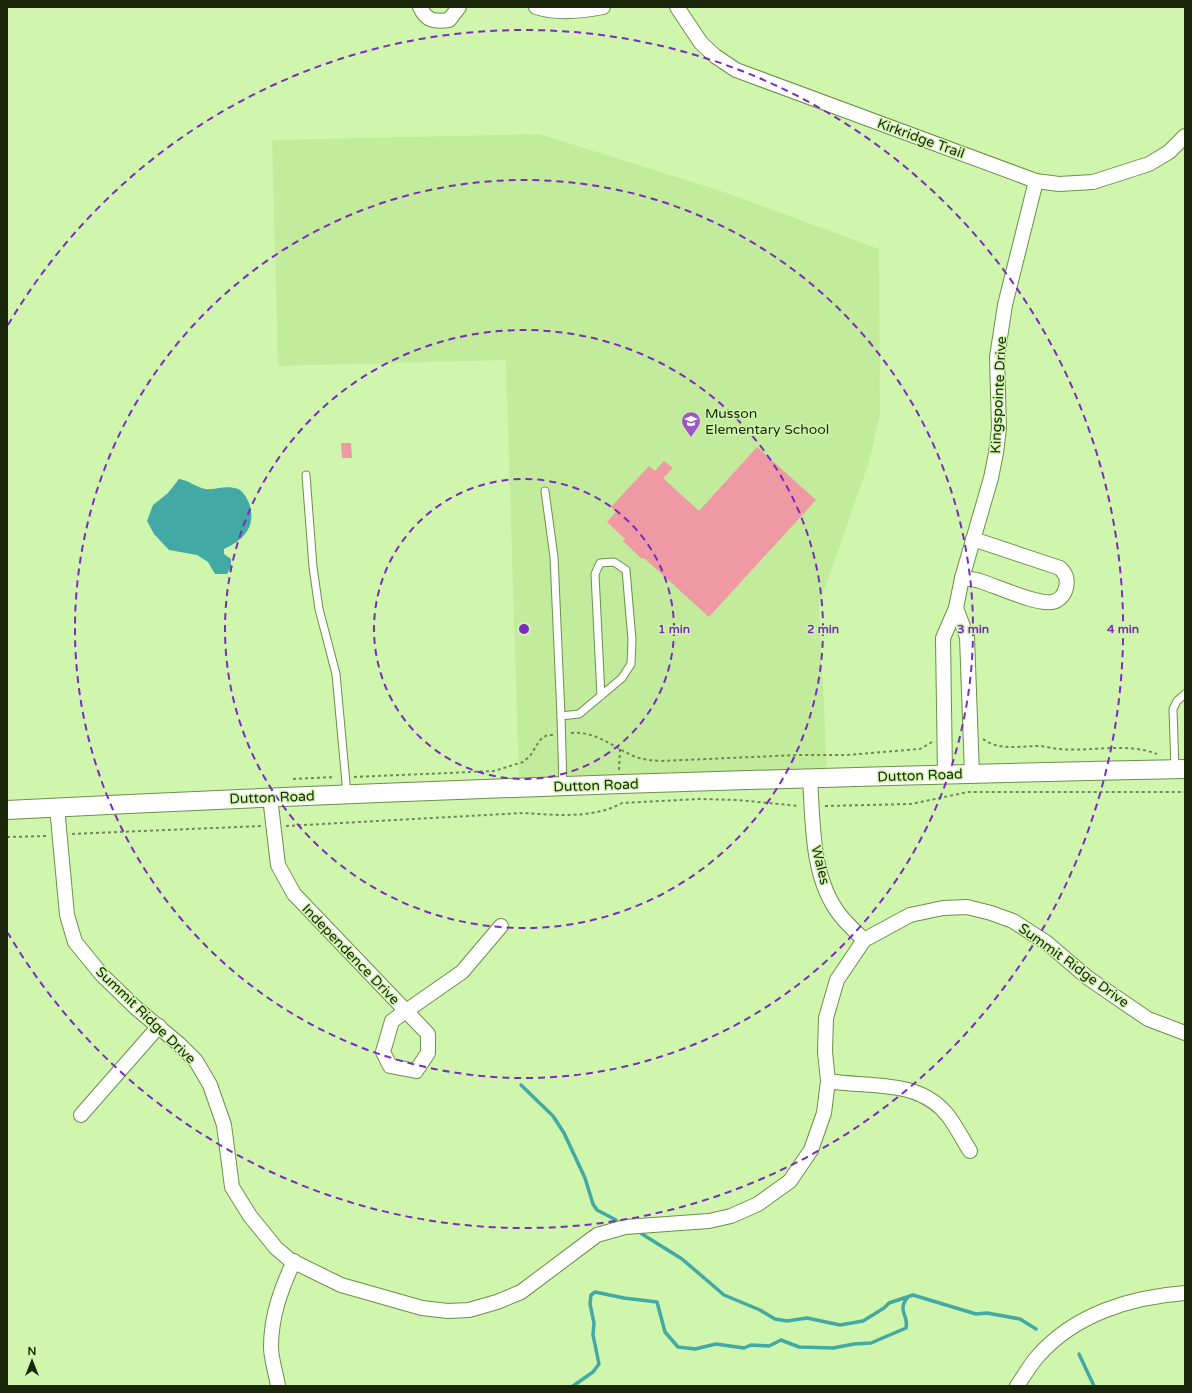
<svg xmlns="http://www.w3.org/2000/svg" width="1192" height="1393" font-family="'Varela Round',sans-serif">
	<rect width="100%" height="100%" fill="#d0f6ad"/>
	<path fill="#c2eb9c" d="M539 134 721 191 879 249 880 414 869 462 819 605 827 769 519 779 506 360 278 366 272 140Z"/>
	<path fill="#42a9a4" d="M179 479C188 480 196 487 205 489 214 491 225 484 238 489 243 491 247 498 249 503 257 526 244 540 224 549V554L231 559V567L227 574H215L208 562 197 555 169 550 154 534 147 521 153 505 168 493Z"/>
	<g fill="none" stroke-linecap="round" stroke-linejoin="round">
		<g stroke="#42a9a4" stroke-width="3.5">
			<path d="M521 1085 553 1116 564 1133 585 1178 593 1204 597 1210 616 1220"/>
			<path d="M642 1234 682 1259 724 1295 760 1310 775 1319 787 1321 807 1318 840 1325 863 1321 884 1308 889 1303 913 1295 976 1314 987 1313 1020 1319 1036 1329"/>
			<path d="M1079 1354 1094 1386"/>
			<path d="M573 1386 593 1372 599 1364 593 1335 594 1323 590 1304 591 1295 595 1292 624 1298 657 1302 665 1332 678 1347 695 1349 716 1344 744 1348 751 1345 769 1346 781 1340 799 1347 833 1348 854 1344 871 1343 906 1328C909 1315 897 1312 907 1298"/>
		</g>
	</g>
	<g fill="#ef99a5">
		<path d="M341 443H351L352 458H342Z"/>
		<path d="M757 447 816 500 709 617 644 558 642 559 623 541 625 539 607 522 616 512 611 507 649 466 655 471 664 461 673 468 663 478 699 511Z"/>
	</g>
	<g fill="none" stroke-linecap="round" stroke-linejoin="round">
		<g stroke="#6d8f4a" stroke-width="9">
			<g id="service">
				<path d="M306 475 313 567 319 609 336 674 347 794"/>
				<path d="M545 491 554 557 561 716"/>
				<path d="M1175 769 1173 709 1177 701 1185 694"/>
				<path d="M563 786 561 716 579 714 622 678 631 664 632 640 626 570 614 562 600 563 595 574 601 696"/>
			</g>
		</g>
		<g stroke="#6d8f4a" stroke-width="16">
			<g id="minor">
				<path d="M420 7C426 21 435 22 449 20L459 7"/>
				<path d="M536 7C558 14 581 11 603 7"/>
				<path d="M677 7 701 43 715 56 736 70 1036 181 1059 184 1093 182 1149 164 1169 152 1185 136"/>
				<path d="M962 578C968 579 974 579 980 581 996 586 1037 605 1052 602 1059 601 1064 595 1066 588 1068 579 1066 574 1060 568L973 539"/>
				<path d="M956 608 967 637 972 774"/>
				<path d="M945 774 943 638 956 608 962 578 991 478 996 453 999 428 997 357 1005 305 1036 181"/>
				<path d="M810 778C813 823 811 878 840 915 847 924 856 932 864 940"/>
				<path d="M270 797 278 865 294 894 406 1011 462 972 501 926"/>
				<path d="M57 807 67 915 75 942 102 975 136 1008 179 1044 196 1061 210 1085 224 1125 232 1187 250 1216 276 1248 290 1260 341 1285 422 1308 448 1311 469 1310 497 1302 521 1292 597 1235 625 1227 709 1221 731 1216 758 1204 790 1181 811 1150 824 1113 828 1081 825 1052 826 1018 837 980 864 940 910 915 943 908 967 907 991 913 1013 921 1047 943 1088 978 1148 1019 1185 1033"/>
				<path d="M406 1011 428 1034V1053L416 1071 390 1066 383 1052 392 1021Z"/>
				<path d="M828 1081C870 1088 920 1078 949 1117 957 1128 963 1140 970 1151"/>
				<path d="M81 1115 159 1026"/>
				<path d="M278 1386C276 1373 271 1359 271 1347 271 1316 281 1289 294 1261"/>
				<path d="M1017 1386C1024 1376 1030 1365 1038 1356 1075 1314 1131 1297 1185 1293"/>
			</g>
		</g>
		<g stroke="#6d8f4a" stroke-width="20">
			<path id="tertiary" d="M7 810C399 790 792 777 1185 769"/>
		</g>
		<g stroke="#6f8756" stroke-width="2" stroke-dasharray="3 3" stroke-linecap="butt">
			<path d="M571 733C598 731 613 748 636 757 644 760 652 760 661 761L798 755H846L920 749 932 742"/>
			<path d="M983 739C1000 751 1019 746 1039 746 1046 746 1053 749 1060 749 1091 752 1127 742 1157 754"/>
			<path d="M619 770 620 749"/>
			<path d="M354 777 494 771 523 762 530 756 540 740 547 735H553"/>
			<path d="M293 779 335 777"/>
			<path d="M825 806 911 804 968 792H1185"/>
			<path d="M286 826 523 813C555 815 594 819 622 803L699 799 738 800 799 806"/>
			<path d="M72 834 262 826"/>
			<path d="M7 837 48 836"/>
		</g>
		<use href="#service" stroke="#fff" stroke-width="7"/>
		<use href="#minor" stroke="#fff" stroke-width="14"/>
		<use href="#tertiary" stroke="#fff" stroke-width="18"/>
	</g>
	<g fill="none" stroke="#7b2cbf" stroke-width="2" stroke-dasharray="7 5">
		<circle cx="524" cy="629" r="150"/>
		<circle cx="524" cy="629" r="299"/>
		<circle cx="524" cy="629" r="449"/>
		<path d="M8 325A599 599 0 1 1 8 933"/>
	</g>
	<defs>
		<g id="school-pin" transform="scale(1)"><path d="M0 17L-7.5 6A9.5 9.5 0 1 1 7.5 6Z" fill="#9d55c9" stroke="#d0f6ad"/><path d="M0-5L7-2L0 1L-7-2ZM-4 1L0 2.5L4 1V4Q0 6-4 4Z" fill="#fff"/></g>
	</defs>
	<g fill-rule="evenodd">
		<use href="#school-pin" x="691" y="421"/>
	</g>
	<g text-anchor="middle" stroke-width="3" stroke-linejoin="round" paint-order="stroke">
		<g font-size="14" fill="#19260a" stroke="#d0f6ad">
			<text transform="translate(921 138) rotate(20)" y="5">Kirkridge Trail</text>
			<text transform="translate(998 395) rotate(-87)" y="5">Kingspointe Drive</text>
			<text transform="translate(920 775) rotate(-2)" y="5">Dutton Road</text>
			<text transform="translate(596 785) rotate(-2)" y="5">Dutton Road</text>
			<text transform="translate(272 797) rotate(-2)" y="5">Dutton Road</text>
			<text transform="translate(821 865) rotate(76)" y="5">Wales</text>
			<text transform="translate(351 954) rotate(46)" y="5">Independence Drive</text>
			<text transform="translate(1074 965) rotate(36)" y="5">Summit Ridge Drive</text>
			<text transform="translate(146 1015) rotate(44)" y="5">Summit Ridge Drive</text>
		</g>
		<g font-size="14" fill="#19260a" stroke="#d0f6ad" text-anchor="start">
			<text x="705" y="418">Musson<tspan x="705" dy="16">Elementary School</tspan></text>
		</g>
	</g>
	<circle cx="524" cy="629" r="6" fill="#7b2cbf" stroke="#d0f6ad" stroke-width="2"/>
	<g font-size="12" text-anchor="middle" font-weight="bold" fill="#7b2cbf" stroke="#d0f6ad" stroke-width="3" stroke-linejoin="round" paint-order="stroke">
		<text x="674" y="633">1 min</text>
		<text x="823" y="633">2 min</text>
		<text x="973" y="633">3 min</text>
		<text x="1123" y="633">4 min</text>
	</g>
	<rect width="1192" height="1393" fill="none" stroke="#19260a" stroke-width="16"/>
	<g transform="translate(32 1361)" stroke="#d0f6ad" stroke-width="3" paint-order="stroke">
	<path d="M0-3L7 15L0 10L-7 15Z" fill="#19260a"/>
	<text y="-6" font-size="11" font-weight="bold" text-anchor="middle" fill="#19260a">N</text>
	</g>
</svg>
